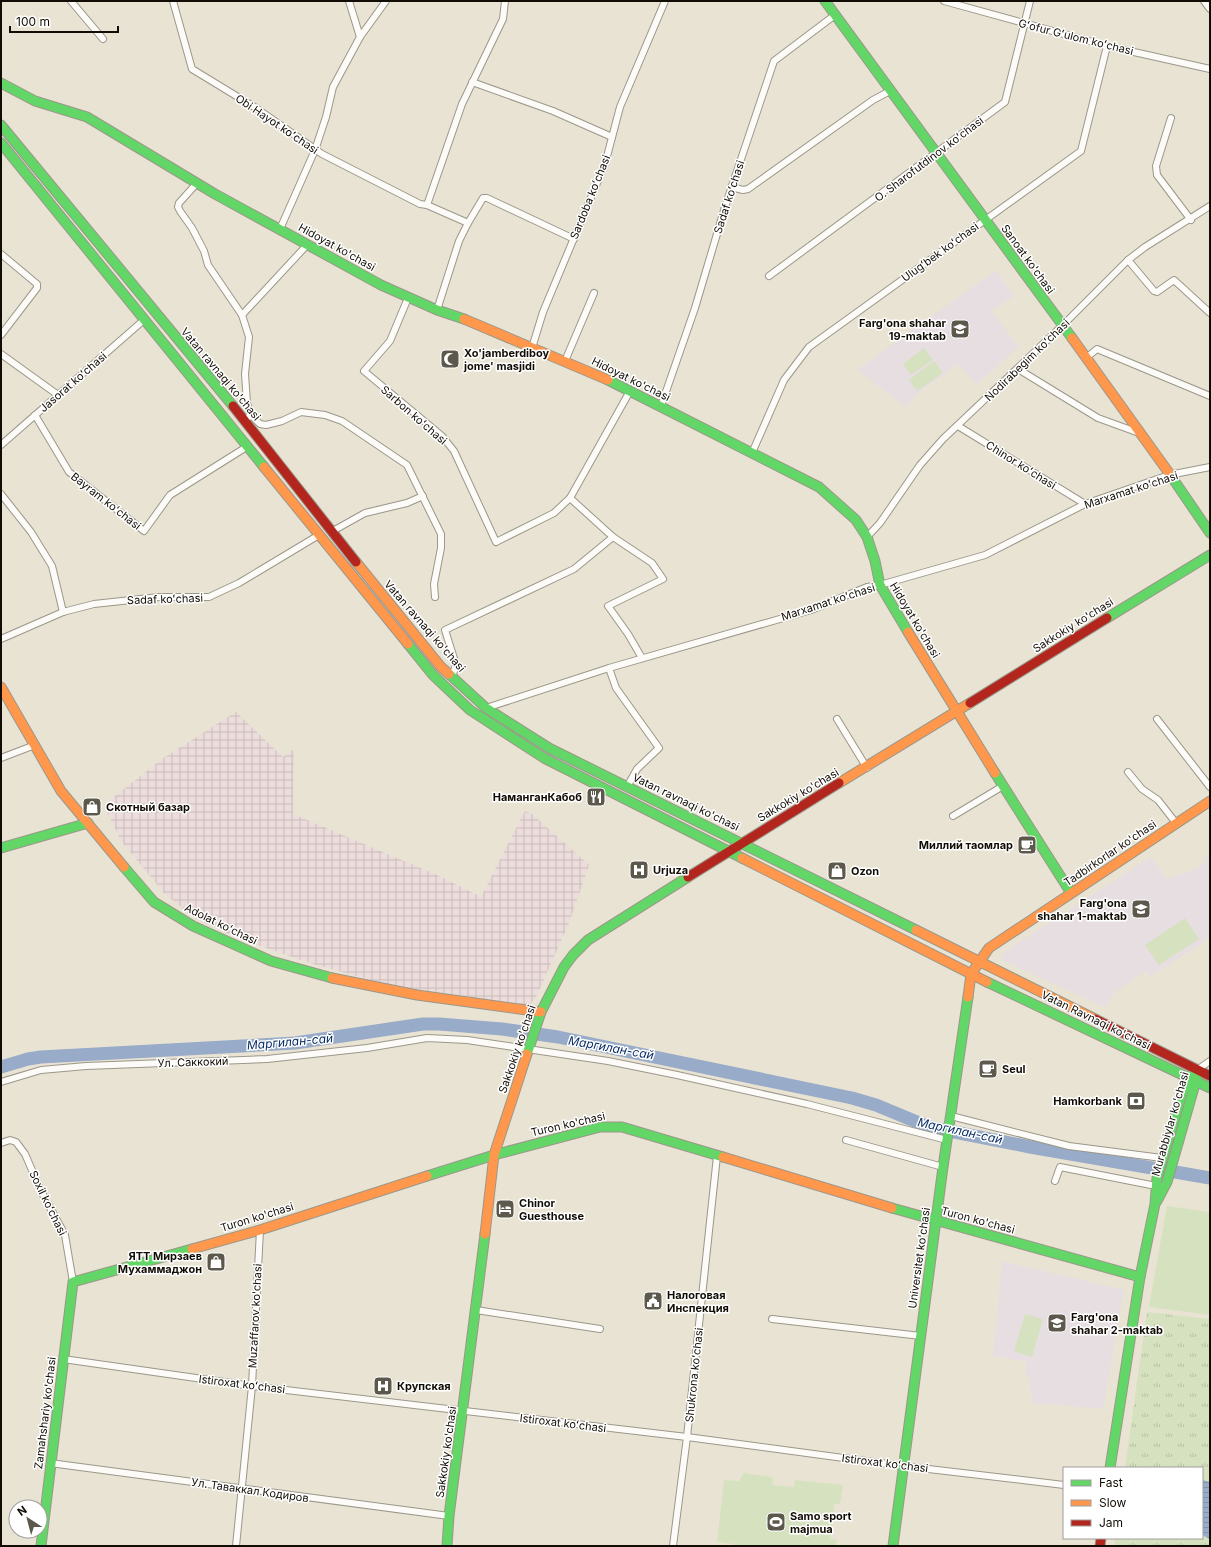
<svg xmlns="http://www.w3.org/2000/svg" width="1211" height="1547" font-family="Inter,sans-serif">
	<defs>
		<pattern id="industrial-grid" width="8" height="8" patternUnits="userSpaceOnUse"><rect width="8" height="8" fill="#ecdcdb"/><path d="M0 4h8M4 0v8" fill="none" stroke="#c9bcba"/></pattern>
		<pattern id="park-tufts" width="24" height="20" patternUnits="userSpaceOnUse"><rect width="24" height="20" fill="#d6e2bf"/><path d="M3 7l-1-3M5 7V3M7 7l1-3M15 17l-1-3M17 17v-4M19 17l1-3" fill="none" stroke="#b7c1a2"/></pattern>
		<pattern id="water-rules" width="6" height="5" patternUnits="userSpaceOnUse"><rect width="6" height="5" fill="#98abc8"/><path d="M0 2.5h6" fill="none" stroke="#8292aa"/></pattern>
	</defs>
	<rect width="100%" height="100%" fill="#e9e3d3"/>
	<path fill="url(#industrial-grid)" d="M236 712 283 757 294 749 293 814 437 875 481 897 525 811 532 814 589 865 569 923 537 995 530 1005 388 985 310 963 240 939 196 919 165 894 121 841 104 805 162 759Z"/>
	<g fill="#e7dee1">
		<path d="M996 270 1014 296 992 311 1019 347 977 384 958 364 922 390 906 407 857 370Z"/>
		<path d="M1210 853V938L1150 977 1146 971 1114 993 1106 1008 1000 959 1004 952 1151 857 1167 879 1195 869 1206 862 1203 858Z"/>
		<path d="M1002 1261 1124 1290 1103 1409 1032 1403 1029 1378 1025 1376 1027 1362 993 1356Z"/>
	</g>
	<g fill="#d6e2bf">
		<path d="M924 348 933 360 911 375 903 364Z"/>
		<path d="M934 361 943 373 917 391 909 380Z"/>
		<path d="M1185 918 1199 939 1159 965 1145 945Z"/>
		<path d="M1167 1206 1210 1212V1315L1149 1307Z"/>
		<path d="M1025 1314 1043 1319 1032 1357 1014 1351Z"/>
		<path d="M743 1473 772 1477 773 1485 794 1487 795 1480 843 1485 840 1504H834L830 1539 837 1540 836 1546H734V1544L717 1542 724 1480 740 1481Z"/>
	</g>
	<path fill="url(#park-tufts)" d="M1147 1312 1210 1319V1546H1114L1115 1538H1202V1468H1125Z"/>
	<path fill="url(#water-rules)" d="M1202 1480 1210 1482V1539L1202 1535Z"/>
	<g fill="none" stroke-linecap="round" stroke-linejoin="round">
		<path stroke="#98abc8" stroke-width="13" d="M1 1067 28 1059 41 1057 295 1043 423 1024H439L502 1029 558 1037 852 1098 876 1105 929 1127 1030 1147 1210 1178"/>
		<g stroke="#9b978a" stroke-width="8">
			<g id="street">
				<path d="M71 1 103 39"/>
				<path d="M173 1 192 69 256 108 322 154 420 204 427 205"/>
				<path d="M944 1 1107 46 1210 69"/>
				<path d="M1204 1 1210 9"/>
				<path d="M360 37 386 1"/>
				<path d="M472 82 553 111 612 137"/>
				<path d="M1171 118 1156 166 1157 175 1191 220"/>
				<path d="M197 183 179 203 178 207 180 211 192 228 204 251 208 265 242 315 249 337 245 374 247 403 250 414 249 417"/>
				<path d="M731 187 743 190 748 189 873 100 890 91"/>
				<path d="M468 223 483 198H487L574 239"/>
				<path d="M280 229 315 150 326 117 333 87 360 37 349 1"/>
				<path d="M1 254 37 284V288L1 335"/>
				<path d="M1128 260 1154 291 1157 292 1174 280 1210 313"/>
				<path d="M769 276 1005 102 1030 1"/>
				<path d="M408 298 390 341 364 371 442 436 454 451 496 542 554 513 570 498 630 391"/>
				<path d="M437 310 459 241 468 223 427 205 462 104 503 19 505 1"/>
				<path d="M242 315 307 245"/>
				<path d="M532 348 543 312 605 164 620 107 665 1"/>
				<path d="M1 354 58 395"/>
				<path d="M1086 358 1097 349 1210 396"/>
				<path d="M565 361 594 293"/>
				<path d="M1018 369 1098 418 1142 434"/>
				<path d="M661 406 695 308 725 207 774 61 835 15"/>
				<path d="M250 414 260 424 266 425 282 421 301 412 325 415 342 421 407 465 441 534V548L434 584 435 597"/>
				<path d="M35 415 69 472 144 531 170 495 248 446"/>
				<path d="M958 426 1085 504"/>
				<path d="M1 445 145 319"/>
				<path d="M752 453 784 380 809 347 1081 151 1107 46"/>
				<path d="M1 494 31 532 52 566 63 612"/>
				<path d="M570 498 613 537 652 563 663 579 608 606 628 634 642 658"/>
				<path d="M331 532 365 513 407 503 423 496"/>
				<path d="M867 537 880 523 920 465 943 439 1062 326 1128 260 1145 247 1210 206"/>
				<path d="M1 639 63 612 94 604 159 597H209L239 583 319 535"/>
				<path d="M609 668 616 688 659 748 637 769 627 787"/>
				<path d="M452 677 456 665 445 630 574 569 613 537"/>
				<path d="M486 708 609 668 811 610 867 587 880 585 985 555 1085 504 1169 475 1210 467"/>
				<path d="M837 719 867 768"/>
				<path d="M1157 719 1210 787"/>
				<path d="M1 758 35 745"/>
				<path d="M1128 772 1142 789 1158 800 1176 823"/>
				<path d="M953 816 1003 786"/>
				<path d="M1197 1070 1210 1061"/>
				<path d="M1 1082 41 1070 86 1066 267 1059 367 1048 427 1038 467 1040 608 1061 677 1075 807 1104 947 1140"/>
				<path d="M951 1116 1069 1146 1162 1158"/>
				<path d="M846 1140 943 1167"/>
				<path d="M1 1143 10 1140 16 1142 25 1154 41 1191 65 1235 73 1282"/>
				<path d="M1055 1181 1060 1167 1156 1186"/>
				<path d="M476 1310 600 1329"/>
				<path d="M772 1319 921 1336"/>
				<path d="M63 1359 252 1386 687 1437 903 1466 1064 1485"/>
				<path d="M50 1463 449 1516"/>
				<path d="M236 1546 252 1386 260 1230"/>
				<path d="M673 1546 687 1437 717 1156"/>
			</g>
		</g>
		<g stroke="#9b978a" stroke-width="11">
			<g id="fast">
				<path d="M825 1 1072 338"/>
				<path d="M1 83 35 101 87 117 215 194 381 285 437 310 464 319"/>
				<path d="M1 125 233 406"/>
				<path d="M1 143 264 467"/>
				<path d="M608 380 819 487 856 520 867 537 875 561 880 585 908 632"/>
				<path d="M1169 473 1210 533"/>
				<path d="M1107 618 1210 555"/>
				<path d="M408 644 433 675 470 710 544 758 742 858"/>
				<path d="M449 674 486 708 549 748 916 930"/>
				<path d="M995 773 1071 893"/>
				<path d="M1 848 88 823"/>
				<path d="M124 867 154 902 193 926 271 961 332 978"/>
				<path d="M987 982 1210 1088"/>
				<path d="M527 1054 541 1012 564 967 573 955 588 940 688 877"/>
				<path d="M427 1176 494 1155 600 1127H622L723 1157"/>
				<path d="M1157 1201 1167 1182 1197 1077"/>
				<path d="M892 1208 1140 1277"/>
				<path d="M1110 1468 1140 1277 1155 1204 1157 1178 1182 1093 1193 1074"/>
				<path d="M41 1546 73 1282 192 1249"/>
				<path d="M447 1546 449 1516 485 1234"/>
				<path d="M893 1546 943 1167 968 997"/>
			</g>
		</g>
		<g stroke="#9b978a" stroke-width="11">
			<g id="slow">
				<path d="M464 319 608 380"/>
				<path d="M1072 338 1169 473"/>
				<path d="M264 467 408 644"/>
				<path d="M356 562 441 667 449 674"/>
				<path d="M908 632 995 773"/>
				<path d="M1 687 61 791 124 867"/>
				<path d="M839 783 970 703"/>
				<path d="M742 858 987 982"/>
				<path d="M916 930 1095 1019"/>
				<path d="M332 978 417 995 541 1012"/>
				<path d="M968 997 971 974 989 948 1210 801"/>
				<path d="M723 1157 892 1208"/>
				<path d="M485 1234 494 1155 527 1054"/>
				<path d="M192 1249 260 1230 427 1176"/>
			</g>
		</g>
		<g stroke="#9b978a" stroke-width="11">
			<g id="jam">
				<path d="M233 406 356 562"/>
				<path d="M970 703 1107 618"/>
				<path d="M688 877 839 783"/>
				<path d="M1095 1019 1210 1076"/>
				<path d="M1100 1546 1101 1538"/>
			</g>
		</g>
		<use href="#street" stroke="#fcfbf8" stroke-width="6"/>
		<use href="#fast" stroke="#63d668" stroke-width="9"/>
		<use href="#slow" stroke="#ff974d" stroke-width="9"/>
		<use href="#jam" stroke="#b3261e" stroke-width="9"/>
	</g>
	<defs>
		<g id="school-square" transform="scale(1)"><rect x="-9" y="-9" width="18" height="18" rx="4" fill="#5d584c" stroke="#fff"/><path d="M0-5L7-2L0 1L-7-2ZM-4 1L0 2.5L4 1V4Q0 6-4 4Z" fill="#fff"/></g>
		<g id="mosque-square" transform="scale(1)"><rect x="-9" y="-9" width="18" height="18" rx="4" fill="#5d584c" stroke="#fff"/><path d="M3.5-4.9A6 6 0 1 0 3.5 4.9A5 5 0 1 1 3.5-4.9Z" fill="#fff"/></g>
		<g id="restaurant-square" transform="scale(1)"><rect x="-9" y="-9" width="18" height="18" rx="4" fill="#5d584c" stroke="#fff"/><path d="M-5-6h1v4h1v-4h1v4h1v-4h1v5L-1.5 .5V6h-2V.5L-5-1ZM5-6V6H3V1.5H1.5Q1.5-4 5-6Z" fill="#fff"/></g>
		<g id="shop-square" transform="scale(1)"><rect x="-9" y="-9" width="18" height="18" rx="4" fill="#5d584c" stroke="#fff"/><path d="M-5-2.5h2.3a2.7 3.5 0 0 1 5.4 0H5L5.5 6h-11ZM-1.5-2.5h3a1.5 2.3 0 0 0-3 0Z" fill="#fff"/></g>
		<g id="cafe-square" transform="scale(1)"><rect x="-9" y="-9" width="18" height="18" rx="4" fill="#5d584c" stroke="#fff"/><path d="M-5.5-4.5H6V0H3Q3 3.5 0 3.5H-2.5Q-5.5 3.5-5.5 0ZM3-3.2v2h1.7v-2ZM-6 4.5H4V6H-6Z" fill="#fff"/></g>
		<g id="hospital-square" transform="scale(1)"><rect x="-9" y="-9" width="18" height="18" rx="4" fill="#5d584c" stroke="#fff"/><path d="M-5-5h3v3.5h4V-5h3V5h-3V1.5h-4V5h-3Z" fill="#fff"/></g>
		<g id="bank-square" transform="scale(1)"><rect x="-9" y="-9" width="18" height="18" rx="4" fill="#5d584c" stroke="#fff"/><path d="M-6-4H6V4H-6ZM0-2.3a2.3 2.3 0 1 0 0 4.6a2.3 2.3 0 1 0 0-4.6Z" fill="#fff"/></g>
		<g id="hotel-square" transform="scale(1)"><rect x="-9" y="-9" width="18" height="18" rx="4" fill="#5d584c" stroke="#fff"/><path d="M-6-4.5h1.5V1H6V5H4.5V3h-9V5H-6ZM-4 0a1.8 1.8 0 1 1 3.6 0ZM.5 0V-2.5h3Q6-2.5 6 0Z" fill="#fff"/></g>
		<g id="civic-square" transform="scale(1)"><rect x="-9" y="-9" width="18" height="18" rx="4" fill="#5d584c" stroke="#fff"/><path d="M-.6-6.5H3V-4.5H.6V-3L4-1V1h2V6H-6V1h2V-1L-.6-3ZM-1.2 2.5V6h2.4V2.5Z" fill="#fff"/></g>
		<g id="stadium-square" transform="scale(1)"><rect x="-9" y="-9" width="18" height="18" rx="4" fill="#5d584c" stroke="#fff"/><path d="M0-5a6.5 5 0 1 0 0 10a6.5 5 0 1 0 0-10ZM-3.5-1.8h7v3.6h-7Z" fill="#fff"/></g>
	</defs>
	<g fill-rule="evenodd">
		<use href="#school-square" x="960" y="329"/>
		<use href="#mosque-square" x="450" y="359"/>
		<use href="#restaurant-square" x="596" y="797"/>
		<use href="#shop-square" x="92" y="807"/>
		<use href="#cafe-square" x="1027" y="845"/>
		<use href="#hospital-square" x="639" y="870"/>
		<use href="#shop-square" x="837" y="871"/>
		<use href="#school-square" x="1141" y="909"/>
		<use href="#cafe-square" x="988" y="1069"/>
		<use href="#bank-square" x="1136" y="1101"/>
		<use href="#hotel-square" x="505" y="1209"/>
		<use href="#shop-square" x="216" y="1262"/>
		<use href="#civic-square" x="653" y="1301"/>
		<use href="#school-square" x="1057" y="1323"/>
		<use href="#hospital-square" x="383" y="1386"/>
		<use href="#stadium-square" x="776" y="1522"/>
	</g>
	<g text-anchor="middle" stroke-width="3" stroke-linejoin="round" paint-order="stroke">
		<g font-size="11" fill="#120d04" stroke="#fff">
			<text transform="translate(1076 37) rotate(14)" y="4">Gʻofur Gʻulom koʻchasi</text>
			<text transform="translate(277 124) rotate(34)" y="4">Obi Hayot koʻchasi</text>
			<text transform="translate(929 159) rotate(-37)" y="4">O. Sharofutdinov koʻchasi</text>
			<text transform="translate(590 197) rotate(-68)" y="4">Sardoba koʻchasi</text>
			<text transform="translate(729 197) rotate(-72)" y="4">Sadaf koʻchasi</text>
			<text transform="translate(337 247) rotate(29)" y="4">Hidoyat ko'chasi</text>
			<text transform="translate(940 252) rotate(-36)" y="4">Ulugʻbek koʻchasi</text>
			<text transform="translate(1028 259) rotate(54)" y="4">Sanoat ko'chasi</text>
			<text transform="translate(1027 360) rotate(-44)" y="4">Nodirabegim koʻchasi</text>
			<text transform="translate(221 374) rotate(50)" y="4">Vatan ravnaqi ko'chasi</text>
			<text transform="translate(631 379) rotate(26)" y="4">Hidoyat ko'chasi</text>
			<text transform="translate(73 382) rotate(-41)" y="4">Jasorat koʻchasi</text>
			<text transform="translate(414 415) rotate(41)" y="4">Sarbon koʻchasi</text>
			<text transform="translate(1021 465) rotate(32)" y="4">Chinor koʻchasi</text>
			<text transform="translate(1131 490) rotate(-18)" y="4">Marxamat koʻchasi</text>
			<text transform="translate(106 501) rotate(38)" y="4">Bayram koʻchasi</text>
			<text transform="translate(165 599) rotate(-2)" y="4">Sadaf koʻchasi</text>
			<text transform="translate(828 602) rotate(-18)" y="4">Marxamat koʻchasi</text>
			<text transform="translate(915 620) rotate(59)" y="4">Hidoyat ko'chasi</text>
			<text transform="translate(1073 625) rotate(-32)" y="4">Sakkokiy ko'chasi</text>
			<text transform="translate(425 626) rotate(49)" y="4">Vatan ravnaqi ko'chasi</text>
			<text transform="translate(798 795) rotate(-31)" y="4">Sakkokiy ko'chasi</text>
			<text transform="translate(686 802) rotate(26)" y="4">Vatan ravnaqi ko'chasi</text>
			<text transform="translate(1110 853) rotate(-34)" y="4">Tadbirkorlar ko'chasi</text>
			<text transform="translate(221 924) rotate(26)" y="4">Adolat koʻchasi</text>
			<text transform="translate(1096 1020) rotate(26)" y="4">Vatan Ravnaqi ko'chasi</text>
			<text transform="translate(517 1049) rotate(-71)" y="4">Sakkokiy ko'chasi</text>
			<text transform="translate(193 1062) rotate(-2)" y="4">Ул. Саккокий</text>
			<text transform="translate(568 1124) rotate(-13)" y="4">Turon ko'chasi</text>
			<text transform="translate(1170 1124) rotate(-74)" y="4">Murabbiylar ko'chasi</text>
			<text transform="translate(48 1203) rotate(64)" y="4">Soxil koʻchasi</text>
			<text transform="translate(257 1217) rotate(-17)" y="4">Turon ko'chasi</text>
			<text transform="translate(978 1220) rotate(15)" y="4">Turon ko'chasi</text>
			<text transform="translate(919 1258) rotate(-82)" y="4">Universitet ko'chasi</text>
			<text transform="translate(255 1316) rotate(-87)" y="4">Muzaffarov ko'chasi</text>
			<text transform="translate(694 1375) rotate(-84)" y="4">Shukrona koʻchasi</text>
			<text transform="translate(242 1384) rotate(7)" y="4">Istiroxat koʻchasi</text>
			<text transform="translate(45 1413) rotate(-83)" y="4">Zamahshariy ko'chasi</text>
			<text transform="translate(563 1423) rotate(7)" y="4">Istiroxat koʻchasi</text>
			<text transform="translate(446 1452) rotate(-82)" y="4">Sakkokiy ko'chasi</text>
			<text transform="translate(885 1463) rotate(7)" y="4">Istiroxat koʻchasi</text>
			<text transform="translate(250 1490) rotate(8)" y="4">Ул. Таваккал Кодиров</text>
		</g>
		<g font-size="11" font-weight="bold" fill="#120d04" stroke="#fff" text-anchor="start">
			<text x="946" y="327" text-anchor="end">Farg'ona shahar<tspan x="946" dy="13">19-maktab</tspan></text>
			<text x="464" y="357">Xo'jamberdiboy<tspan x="464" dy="13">jome' masjidi</tspan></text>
			<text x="582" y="801" text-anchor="end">НаманганКабоб</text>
			<text x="106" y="811">Скотный базар</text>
			<text x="1013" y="849" text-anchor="end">Миллий таомлар</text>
			<text x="653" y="874">Urjuza</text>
			<text x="851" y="875">Ozon</text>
			<text x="1127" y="907" text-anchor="end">Farg'ona<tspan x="1127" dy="13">shahar 1-maktab</tspan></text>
			<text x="1002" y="1073">Seul</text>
			<text x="1122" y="1105" text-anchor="end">Hamkorbank</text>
			<text x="519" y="1207">Chinor<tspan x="519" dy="13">Guesthouse</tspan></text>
			<text x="202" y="1260" text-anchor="end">ЯТТ Мирзаев<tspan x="202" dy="13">Мухаммаджон</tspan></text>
			<text x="667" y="1299">Налоговая<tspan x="667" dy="13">Инспекция</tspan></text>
			<text x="1071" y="1321">Farg'ona<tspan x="1071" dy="13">shahar 2-maktab</tspan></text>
			<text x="397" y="1390">Крупская</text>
			<text x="790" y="1520">Samo sport<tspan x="790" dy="13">majmua</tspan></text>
		</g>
		<g font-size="12" font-style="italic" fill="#092e67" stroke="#fff">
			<text transform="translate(290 1042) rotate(-5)" y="4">Маргилан-сай</text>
			<text transform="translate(611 1048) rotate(10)" y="4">Маргилан-сай</text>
			<text transform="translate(960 1131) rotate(12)" y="4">Маргилан-сай</text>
		</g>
	</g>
	<rect width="1211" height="1547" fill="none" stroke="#120d04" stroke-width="4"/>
	<rect x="1063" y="1467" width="140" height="72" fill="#ffffff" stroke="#a09e9b"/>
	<rect x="1071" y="1480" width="20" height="6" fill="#63d668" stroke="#a09e9b"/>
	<text x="1099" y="1487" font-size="12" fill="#120d04">Fast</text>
	<rect x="1071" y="1500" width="20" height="6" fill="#ff974d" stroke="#a09e9b"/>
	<text x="1099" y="1507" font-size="12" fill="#120d04">Slow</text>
	<rect x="1071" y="1520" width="20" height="6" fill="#b3261e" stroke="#a09e9b"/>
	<text x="1099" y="1527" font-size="12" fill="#120d04">Jam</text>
	<g transform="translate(28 1519) rotate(324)"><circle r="19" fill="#ffffff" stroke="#a09e9b"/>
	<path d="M0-3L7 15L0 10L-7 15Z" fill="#5d584c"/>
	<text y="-6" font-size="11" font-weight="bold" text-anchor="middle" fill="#120d04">N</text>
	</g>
	<path d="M10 26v6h108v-6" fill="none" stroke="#120d04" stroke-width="2"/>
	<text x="16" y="26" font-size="12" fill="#120d04" stroke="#ffffff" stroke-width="3" paint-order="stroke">100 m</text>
</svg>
